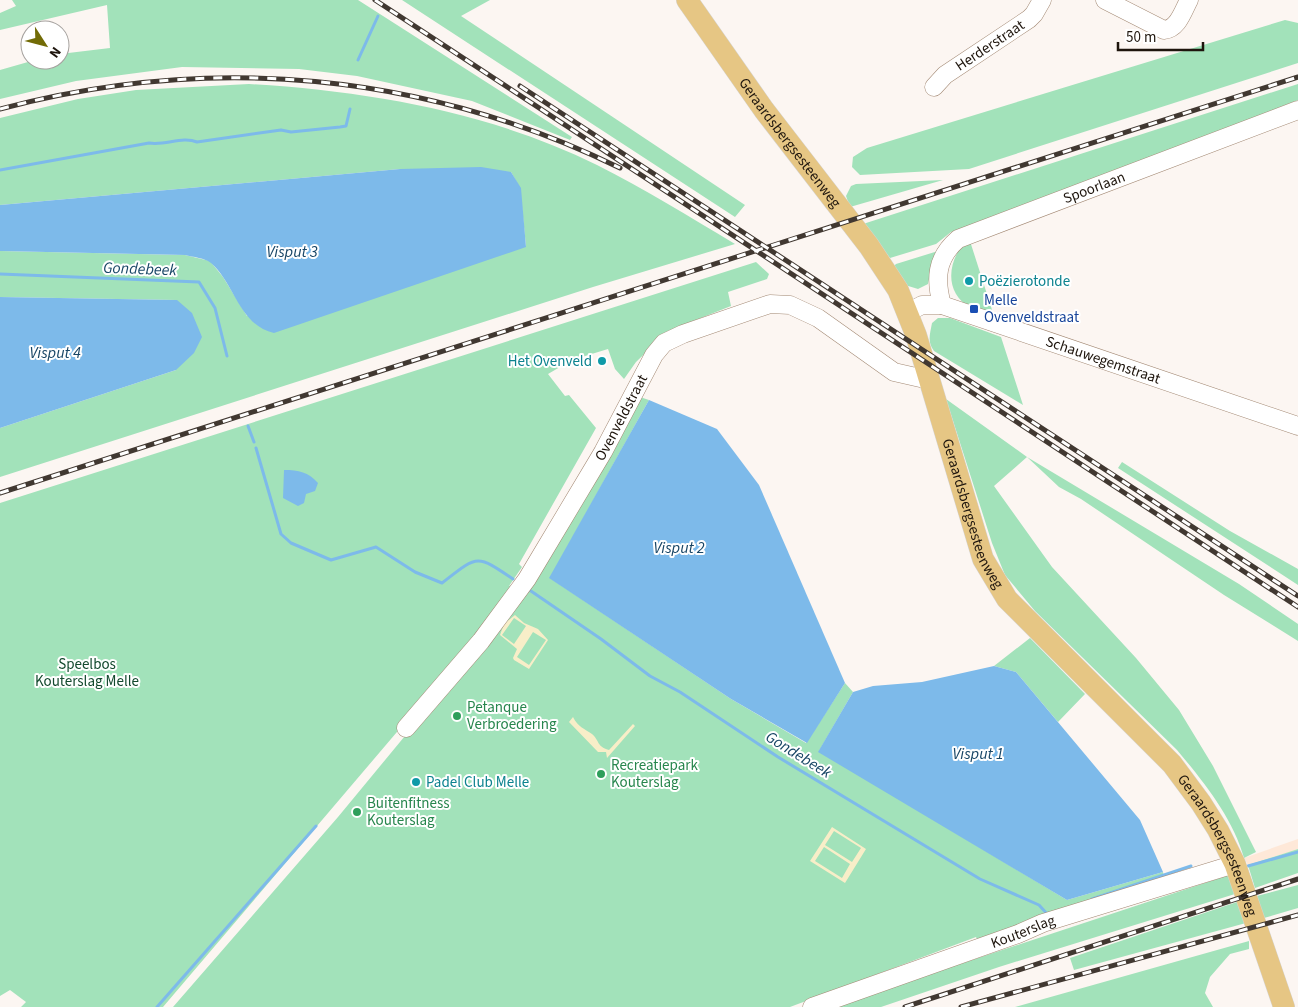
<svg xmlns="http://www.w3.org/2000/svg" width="1298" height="1007" font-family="'Source Sans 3',sans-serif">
	<rect width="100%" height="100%" fill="#fcf6f2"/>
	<path fill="#fee8d8" d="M1298 839V849L1248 865 1244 858Z"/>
	<g fill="#a2e2ba">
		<path d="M12 0H358L572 137 570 140 472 101 357 76 299 69 182 67 76 81 0 99V70L35 60H60V54L110 48 107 5 0 30V13L16 6Z"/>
		<path d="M402 0H490L461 16 745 205 735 217Z"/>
		<path d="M1285 20 1298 23V63L969 169 860 175 852 167 853 157 867 148Z"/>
		<path d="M249 84C368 91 490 112 597 165 645 189 690 217 735 244L593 287 0 477V428L176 370 177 300 0 297V251L185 255 210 261 223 277 247 316 526 246 520 188 511 172 400 169 0 205V118L78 99 136 90Z"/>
		<path d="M1298 84V100L1039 203 951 232 936 244 890 258 863 224Z"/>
		<path d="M943 180 850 207 846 196 851 186 856 184Z"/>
		<path d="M969 238 994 316C987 313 978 311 971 308 942 292 948 257 969 238Z"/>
		<path d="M938 251 933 259 928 284 918 289 905 285 894 266 896 264Z"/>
		<path d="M756 262 769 274 767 279 728 292 731 306 668 331 636 362 624 379 615 369 608 349 572 360 548 374 565 396 569 395 596 428 519 564 522 567 509 586 530 580 637 396 649 400 550 578 731 699 806 743 845 683 853 692 819 751 1067 900 1163 872 1164 877 979 943 976 937 790 1007H173L338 817 414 725 408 719 163 1007H21L26 1002 10 990 0 996V503Z"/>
		<path d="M938 318H950L1001 337 1023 405 934 351C927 342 930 334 932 323Z"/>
		<path d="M946 399 1027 457 1239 584 1298 624V641L1224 595 1081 499 1059 487 1027 457 994 486 1052 567 1136 658 1179 710 1213 766 1256 852 1244 858C1233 818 1203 781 1177 750L1035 611 1005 575 992 543Z"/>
		<path d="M1122 462 1230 531 1298 569V585L1118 468Z"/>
		<path d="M1030 638 1085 694 1058 722 1016 672 994 666Z"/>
		<path d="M1298 849V873L1255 888 1248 865Z"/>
		<path d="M1229 875 1235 894 999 967 881 1007H830Z"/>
		<path d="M1298 885V908L1264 918 1257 896Z"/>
		<path d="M1237 902 1246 923 1074 970 1070 958Z"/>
		<path d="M1249 941V949L1230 954 1210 977 1205 993 1213 1007H1015Z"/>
	</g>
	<g fill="#f8eec8" fill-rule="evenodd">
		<path d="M515 615 524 623 538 629 548 640 529 669 514 660 513 658 517 649 500 635 504 624ZM514 618 526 626 514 644 502 635ZM533 632 546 640 529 665 517 657Z"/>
		<path d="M573 717C578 727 585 729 592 734 600 741 596 746 609 750L633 724 635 726 607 758 606 752H598L569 722Z"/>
		<path d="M832 827 866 849 845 883 810 861ZM834 831 861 848 852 862 825 845ZM824 847 850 864 842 878 815 861Z"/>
	</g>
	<g fill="#7dbaea">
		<path d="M481 167 511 172 521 188 526 247 274 333C239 325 235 284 211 263 205 258 193 257 185 255L0 251V205L400 169Z"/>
		<path d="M0 297 177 300 192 313 202 337 194 353 176 370 0 428Z"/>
		<path d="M649 400 717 429 759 485 845 683 807 743 731 699 549 578Z"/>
		<path d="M284 470C299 470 308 472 318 483L315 491 306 494 304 503 298 506 283 498Z"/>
		<path d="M994 666 1016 672 1140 820 1163 872 1067 900 818 752 853 692 873 686 922 682Z"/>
	</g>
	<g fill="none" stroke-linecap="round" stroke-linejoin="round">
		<g stroke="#7dbaea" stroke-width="3">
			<path d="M358 60 378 16"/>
			<path d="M0 170 149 143C165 146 182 136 197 142L281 130 291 132 340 127 346 126 350 109"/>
			<path d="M0 274 199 282 215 308 227 356"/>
			<path d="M248 426 254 442"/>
			<path d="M256 448 281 534 291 543 331 560 376 547 415 572 442 583C478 555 476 554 513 579"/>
			<path d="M528 589 601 639 650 676 680 692 778 757 980 879 1039 905 1049 916"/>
			<path d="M1248 866 1298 852"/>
			<path d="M1092 899 1191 866"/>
			<path d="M157 1007 316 826"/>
		</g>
		<g stroke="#a38974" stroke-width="19">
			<g id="minor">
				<path d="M1105 0 1164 30C1178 29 1183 11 1189 0"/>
				<path id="s1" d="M934 87 945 75 1029 19 1034 14 1042 0"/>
				<path id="s2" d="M942 305C935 279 936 258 958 239L1298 110"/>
				<path id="s3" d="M909 312 922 305H942L1298 426"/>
				<path id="s4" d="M406 728 481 641 527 579 603 452 654 355 664 343 683 334 770 304 790 305 818 318 894 372 929 380"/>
				<path id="s5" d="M812 1007 1018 934 1043 923 1235 864"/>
			</g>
		</g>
		<g stroke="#d6d5d3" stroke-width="22">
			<g id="major">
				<path id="s6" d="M687 0 764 110 869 246 898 290 916 335 983 559 1007 599 1172 764 1201 803 1218 830 1235 864 1284 1007"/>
			</g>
		</g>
		<use href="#minor" stroke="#fff" stroke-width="18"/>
		<use href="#major" stroke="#e6c684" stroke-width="21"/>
		<g stroke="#413831" stroke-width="5">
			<g id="rail">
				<path d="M375 0 1298 607"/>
				<path d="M520 86 1298 596"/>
				<path d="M0 109C211 53 423 72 620 168"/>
				<path d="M0 493 1298 77"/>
				<path d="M905 1007 1298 879"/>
				<path d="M961 1007 1298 915"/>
			</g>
		</g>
		<use href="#rail" stroke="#fff" stroke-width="3" stroke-dasharray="9" stroke-linecap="butt"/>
	</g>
	<g fill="#0f9aa8" stroke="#fff" stroke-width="2">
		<circle cx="969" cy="281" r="5"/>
		<circle cx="602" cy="361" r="5"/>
		<circle cx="416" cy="782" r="5"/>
	</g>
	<rect fill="#1a4fb4" stroke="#fff" stroke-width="2" x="969" y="304" width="10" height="10" rx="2.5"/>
	<g fill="#2e9e5b" stroke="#fff" stroke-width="2">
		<circle cx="457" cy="716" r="5"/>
		<circle cx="601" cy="774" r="5"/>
		<circle cx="357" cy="812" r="5"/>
	</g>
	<g text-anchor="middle" stroke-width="4" stroke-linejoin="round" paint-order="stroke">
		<g font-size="15" fill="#1e150d" stroke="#fff">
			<text dy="5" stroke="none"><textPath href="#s1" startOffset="70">Herderstraat</textPath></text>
			<text dy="5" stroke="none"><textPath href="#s6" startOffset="176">Geraardsbergsesteenweg</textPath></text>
			<text dy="5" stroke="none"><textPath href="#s2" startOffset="218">Spoorlaan</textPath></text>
			<text dy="5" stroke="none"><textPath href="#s3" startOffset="205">Schauwegemstraat</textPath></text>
			<text dy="5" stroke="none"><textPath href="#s4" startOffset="379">Ovenveldstraat</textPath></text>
			<text dy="5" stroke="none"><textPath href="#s6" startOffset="595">Geraardsbergsesteenweg</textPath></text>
			<text dy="5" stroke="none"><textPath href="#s6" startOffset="1015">Geraardsbergsesteenweg</textPath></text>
			<text dy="5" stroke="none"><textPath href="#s5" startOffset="224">Kouterslag</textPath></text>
		</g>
		<g font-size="15" fill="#0d838f" stroke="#fff" text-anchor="start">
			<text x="979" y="286">Poëzierotonde</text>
			<text x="592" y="366" text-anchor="end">Het Ovenveld</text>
			<text x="426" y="787">Padel Club Melle</text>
		</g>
		<g font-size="15" fill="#164399" stroke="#fff" text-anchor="start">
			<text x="984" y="305">Melle<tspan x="984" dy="17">Ovenveldstraat</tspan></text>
		</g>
		<g font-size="15" fill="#13492e" stroke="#fff">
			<text x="87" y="669">Speelbos<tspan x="87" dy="17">Kouterslag Melle</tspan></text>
		</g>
		<g font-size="15" fill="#27864d" stroke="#fff" text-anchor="start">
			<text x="467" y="712">Petanque<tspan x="467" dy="17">Verbroedering</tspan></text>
			<text x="611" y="770">Recreatiepark<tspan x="611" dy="17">Kouterslag</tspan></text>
			<text x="367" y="808">Buitenfitness<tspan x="367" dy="17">Kouterslag</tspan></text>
		</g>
		<g font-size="16" font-style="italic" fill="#184666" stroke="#fff">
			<text x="292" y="257">Visput 3</text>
			<text transform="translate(140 268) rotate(2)" y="6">Gondebeek</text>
			<text x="55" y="358">Visput 4</text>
			<text x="679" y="553">Visput 2</text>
			<text x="978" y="759">Visput 1</text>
			<text transform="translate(799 754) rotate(32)" y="6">Gondebeek</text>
		</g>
	</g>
	<g transform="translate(45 45) rotate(126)"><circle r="24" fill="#ffffff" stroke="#a5a19e"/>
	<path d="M0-4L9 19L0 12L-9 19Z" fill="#726b06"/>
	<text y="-8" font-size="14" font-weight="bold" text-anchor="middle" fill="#1e150d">N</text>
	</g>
	<path d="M1118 42v8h85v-8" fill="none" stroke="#1e150d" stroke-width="2.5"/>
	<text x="1126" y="42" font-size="15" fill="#1e150d" stroke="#ffffff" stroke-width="4" paint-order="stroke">50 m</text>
</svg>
